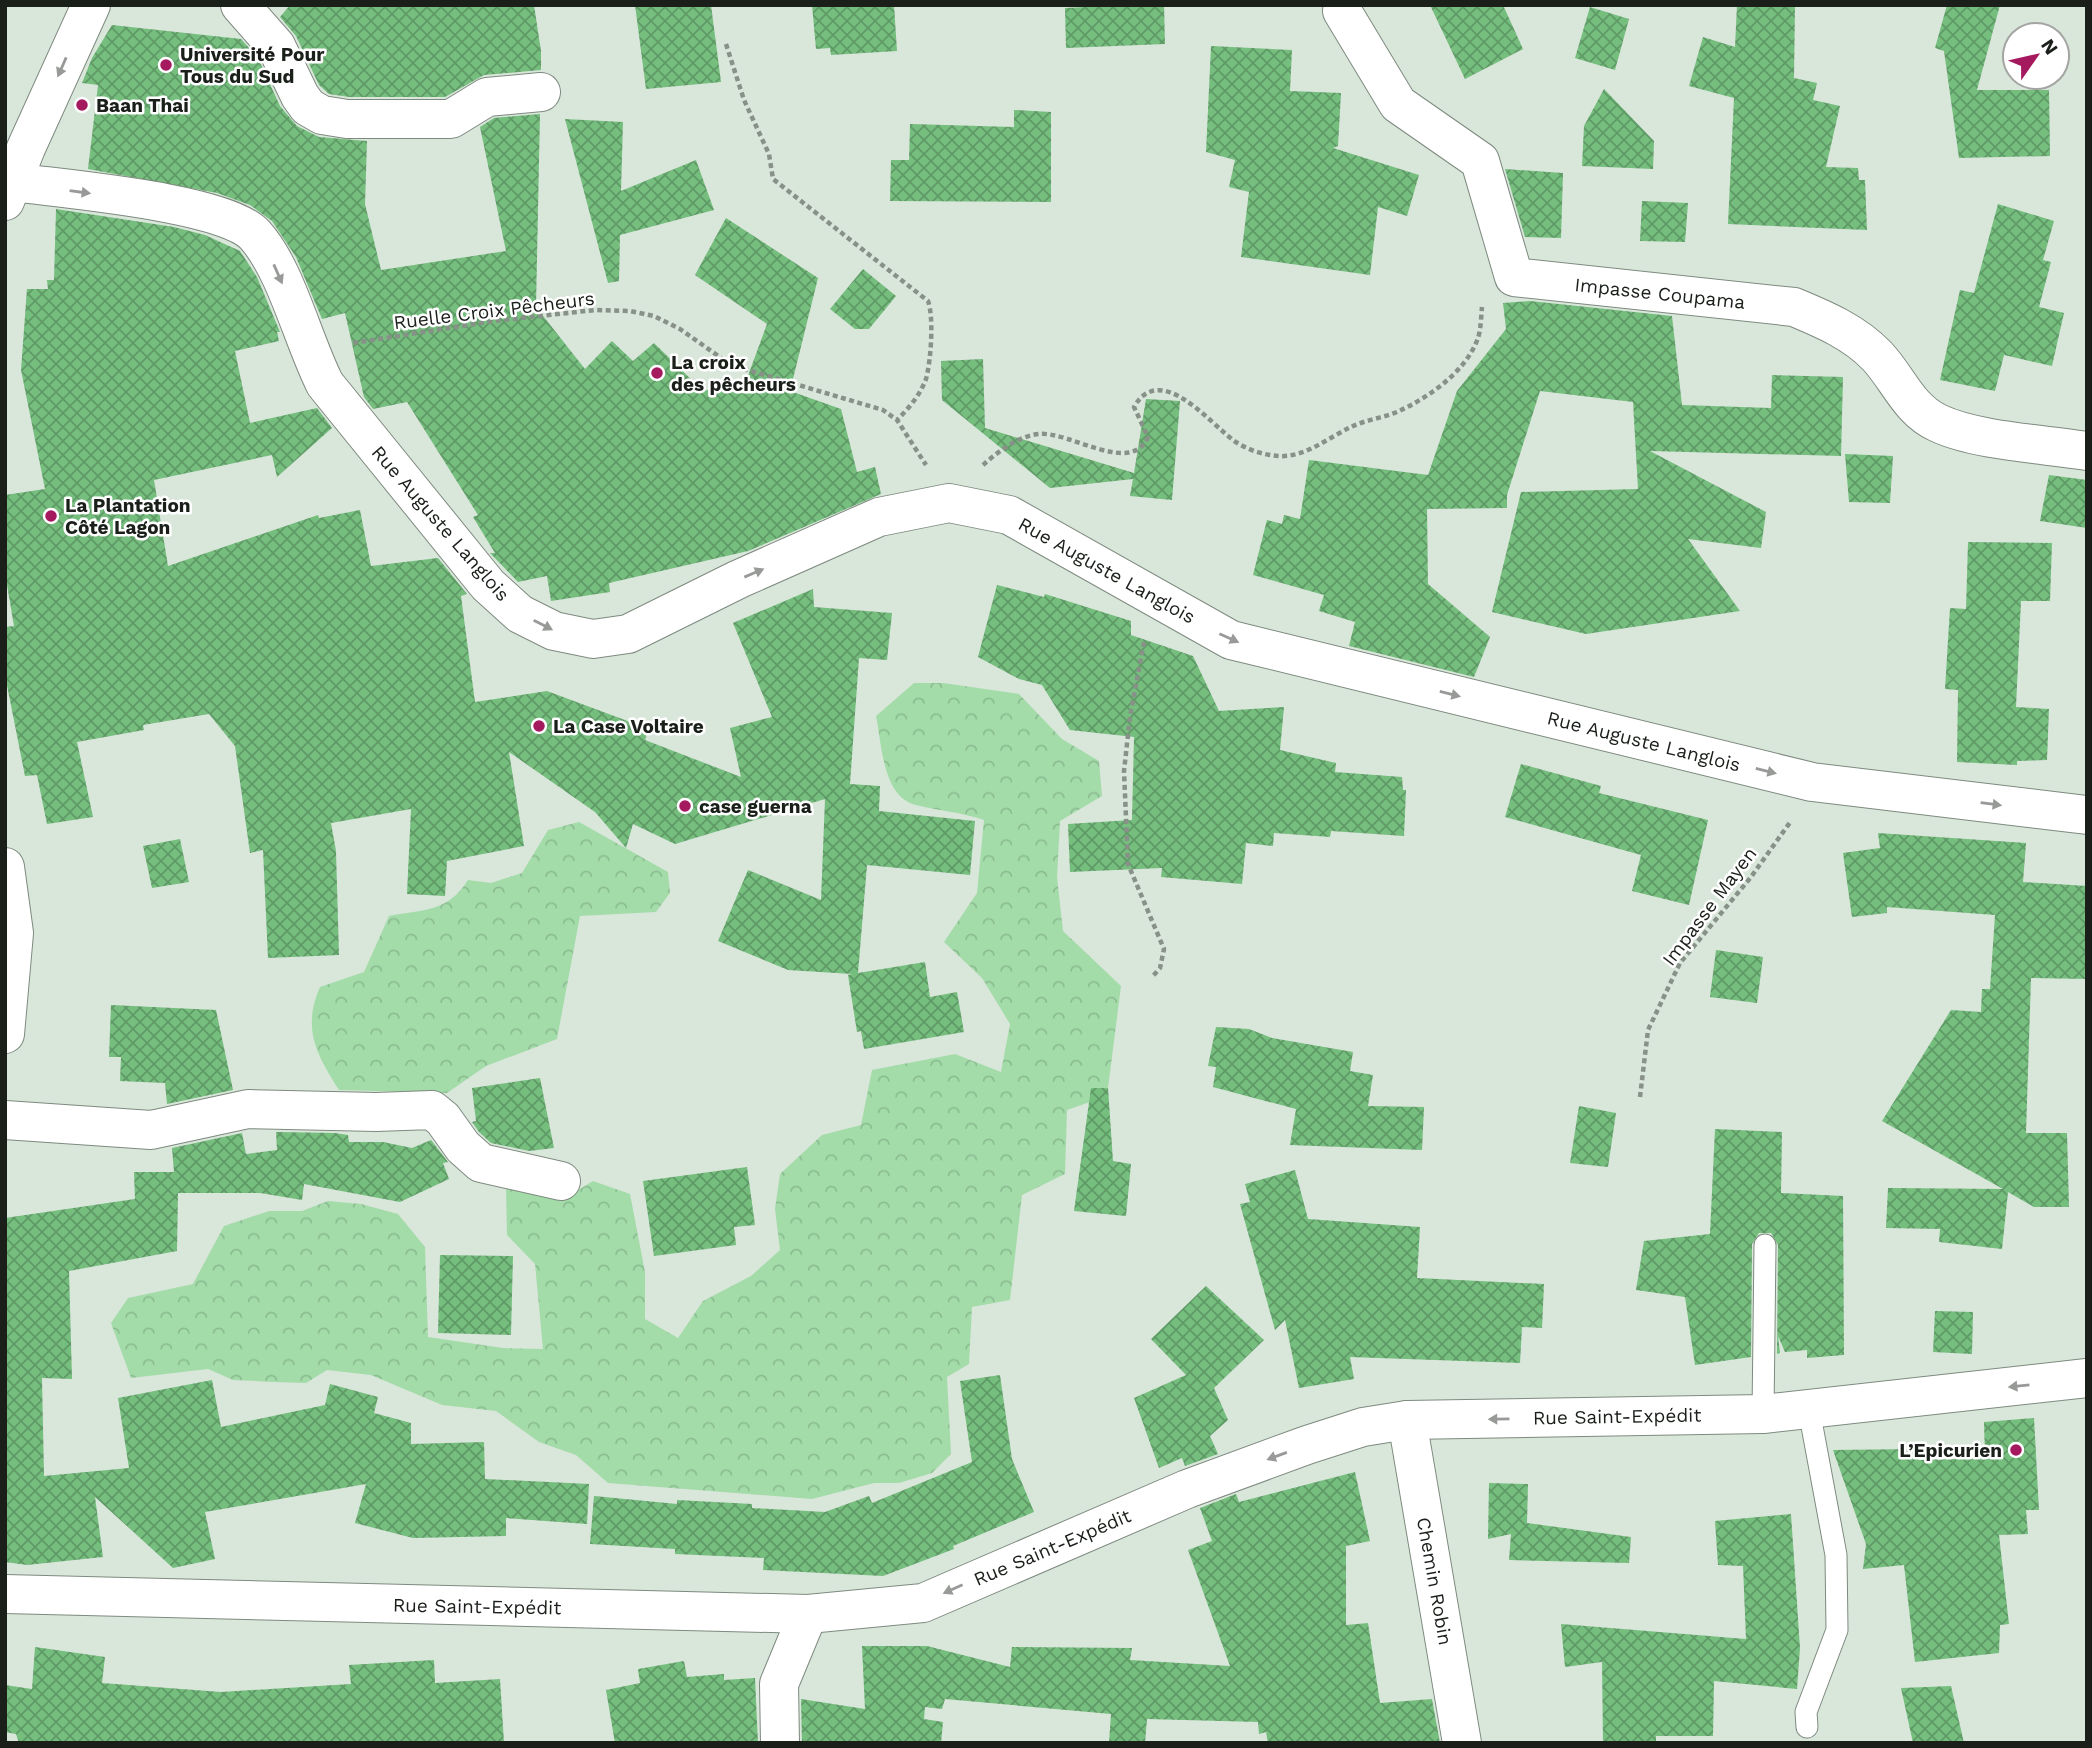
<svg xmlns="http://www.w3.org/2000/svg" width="2092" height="1748" font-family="'Work Sans',sans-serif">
	<defs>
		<pattern id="forest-crowns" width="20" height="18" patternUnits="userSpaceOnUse" patternTransform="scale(1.75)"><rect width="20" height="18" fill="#a3dca9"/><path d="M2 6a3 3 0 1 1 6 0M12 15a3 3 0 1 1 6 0" fill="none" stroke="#8cbc91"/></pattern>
		<pattern id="building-cross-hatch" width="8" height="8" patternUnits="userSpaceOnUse" patternTransform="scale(1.75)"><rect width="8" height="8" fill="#75be7e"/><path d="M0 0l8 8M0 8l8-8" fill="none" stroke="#5f9a66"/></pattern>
	</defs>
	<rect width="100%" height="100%" fill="#d9e6da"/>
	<g fill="url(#forest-crowns)">
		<path d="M914 683H943L1019 694 1062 739 1099 761 1102 796 1060 821 1057 877 1063 931 1121 986 1107 1096 1067 1110 1065 1174 1022 1195 1010 1300 972 1307 969 1364 947 1377 951 1454 932 1473 899 1483H874L812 1499 608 1483 576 1455 539 1442 496 1411 442 1405 371 1375 327 1370 306 1383 274 1382 233 1380 208 1369 131 1378 111 1323 128 1298 193 1284 224 1226 269 1211H302L328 1201 361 1204 398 1214 425 1247 428 1337 503 1348 543 1349 535 1264 507 1235 506 1187 575 1192 593 1181 630 1194 645 1272V1319L678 1338 703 1301 751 1276 780 1250 775 1209 780 1174 822 1135 861 1125 872 1070 955 1054 1001 1072 1010 1024 982 978 944 942 977 893 984 820C961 812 939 811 916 805 882 797 882 743 876 716Z"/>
		<path d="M579 822 668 872 670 893 656 912 580 916 557 1039 486 1066 447 1093 339 1090C316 1054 302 1028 320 987L364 972 389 916C424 909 447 913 468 880L491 883 522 873 548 830Z"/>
	</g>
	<g fill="url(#building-cross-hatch)">
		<path d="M290 5H534L541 51V70L484 75 445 97H349L329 94 319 85 296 36 280 17Z"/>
		<path d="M635 5H711L721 82 646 89Z"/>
		<path d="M812 5H894L897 51 831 55 830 48 816 49Z"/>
		<path d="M1126 5H1164L1165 44 1066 48 1065 8Z"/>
		<path d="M1430 5H1503L1523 49 1465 79Z"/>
		<path d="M1737 5H1795L1794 78 1817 83 1813 100 1840 106 1826 167 1858 168 1859 180H1865L1867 230 1728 224 1734 98 1689 86 1703 37 1735 47Z"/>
		<path d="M1947 5H2000L1977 90H2049L2050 156 1959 158 1944 51 1935 48Z"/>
		<path d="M1590 7 1629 19 1615 70 1575 58Z"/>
		<path d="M112 25 241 39 258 58 280 106 297 126 319 137 367 141 365 204 381 270 506 251 480 127 494 118 540 114 536 307 585 369 612 341 633 361 654 343 703 391 746 381 767 324 695 275 726 218 818 278 790 391 841 409 857 472 875 467 881 494 748 551 609 583 610 592 551 601 547 576 518 582 490 553H495L473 517 478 515 407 402 373 409 364 397 345 313 322 319 296 257 272 221 250 205 217 193 88 169 98 85 82 83 92 58Z"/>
		<path d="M1211 46 1292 50 1290 91 1341 93 1338 146 1333 148 1419 175 1407 216 1378 207 1370 275 1241 257 1249 192 1229 187 1235 160 1206 152Z"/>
		<path d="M1604 89 1654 141 1653 169 1582 166 1584 126Z"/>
		<path d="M1014 110 1051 112V202L890 201 891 160H909L910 124 1014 127Z"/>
		<path d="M565 119 623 122 621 191 696 160 714 210 620 235 619 281 608 283Z"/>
		<path d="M1505 169 1563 173 1561 238 1525 237Z"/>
		<path d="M1642 201 1688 203 1685 242 1640 241Z"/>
		<path d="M1998 204 2054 221 2043 260 2051 262 2039 307 2064 313 2052 366 2004 355 1995 391 1940 380 1960 290 1974 293Z"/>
		<path d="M56 209 174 227 205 235 240 251 257 277 280 332H277L279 341 235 351 250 423 317 408 332 428 277 477 272 455 154 480 168 566 318 515 319 518 360 510 371 566 438 558 467 594 461 596 475 702 547 691 649 729 645 740 741 777 730 728 772 717 733 623 813 589 814 607 892 613 887 660 859 658 850 784 880 786 879 811 975 821 970 875 867 865 858 973 925 962 930 997 957 992 964 1032 864 1049 861 1031 857 1032 848 975 852 974 788 970 718 941 748 870 821 900 825 799 675 844 633 824 626 848 595 812 509 752 524 846 447 861 445 896 407 894 411 809 331 823 336 851 339 955 268 958 263 850 250 853 235 746 209 714 143 725 144 730 77 742 93 817 47 824 37 775 25 776 5 675V627L14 626 5 573V495L45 489 21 370 27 289H48L47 280H54Z"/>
		<path d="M863 269 896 296 869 329H855L830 309Z"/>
		<path d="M1530 301 1672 316 1682 405 1771 408 1772 375 1843 377 1841 456 1650 451 1766 512 1761 548 1688 539 1740 611 1586 634 1492 612 1521 492 1638 489 1633 402 1540 391 1507 495V508L1427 509 1428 584 1490 637 1474 677 1349 646 1355 622 1319 611 1324 595 1253 575 1267 520 1282 524 1284 515 1300 519 1309 460 1428 475 1457 391 1506 329 1503 303Z"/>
		<path d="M983 359 985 428 1134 473 1146 399 1180 401 1172 500 1130 496 1133 479 1050 488 942 400 941 361Z"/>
		<path d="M1845 454 1893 456 1890 503 1849 502Z"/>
		<path d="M2049 475 2087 480V528L2040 521Z"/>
		<path d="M1968 542 2052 543 2050 601H2021L2016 707 2049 709 2047 760 2017 761V765L1957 762 1958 690 1945 689 1950 608 1966 609Z"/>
		<path d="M997 585 1044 597 1045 594 1131 621V635L1193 656 1219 711 1284 707 1280 750 1336 763 1335 772 1402 777 1403 790H1406L1404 836 1331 831 1330 837 1274 833 1273 846 1246 843 1242 884 1161 877 1162 868 1070 872 1068 824 1132 820 1134 737 1070 730 1042 685 1019 679 978 657Z"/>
		<path d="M1521 764 1601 786 1599 793 1708 820 1689 905 1632 891 1641 855 1505 817Z"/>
		<path d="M1878 833 2026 843 2023 882 2087 886V979L2031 978 2026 1133H2067L2069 1207H2034L2008 1192 2002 1249 1939 1242 1940 1229 1886 1228 1888 1188 2003 1189 1882 1121 1951 1010 1981 1012 1982 989H1990L1995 915 1887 907V913L1852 917 1843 853 1880 848Z"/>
		<path d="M180 839 189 882 152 888 143 846Z"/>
		<path d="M1716 950 1763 957 1757 1003 1710 997Z"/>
		<path d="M111 1005 216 1010 233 1090 167 1104 165 1083 120 1081 121 1057H109Z"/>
		<path d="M1216 1027 1249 1029 1272 1038 1353 1052 1350 1071 1373 1075 1368 1106 1424 1107 1422 1150 1290 1145 1296 1109 1213 1087 1216 1067 1208 1066Z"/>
		<path d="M540 1078 554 1148 529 1151 491 1143 479 1132 472 1122 476 1121 472 1088Z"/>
		<path d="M1091 1088H1108L1113 1161 1131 1164 1126 1216 1074 1211Z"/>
		<path d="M1579 1106 1616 1113 1608 1167 1570 1163Z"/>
		<path d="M1715 1129 1782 1132 1781 1193 1843 1196 1844 1355 1807 1358V1350L1785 1352 1778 1336 1780 1353 1777 1354 1778 1245 1771 1233H1759L1752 1244 1751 1357 1695 1365 1685 1297 1636 1290 1644 1241 1710 1234Z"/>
		<path d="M276 1132 335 1133 348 1135 349 1142H383L412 1148 431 1140 448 1162 443 1163 449 1179 400 1202 304 1184 302 1200 260 1193H178L177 1251 69 1271 72 1379 42 1378 44 1476 129 1468 118 1398 212 1380 221 1427 325 1405 330 1384 378 1397 374 1413 411 1423V1444L484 1442 485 1479 589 1484 587 1524 506 1518V1536L413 1538 355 1523 366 1484 205 1512 215 1559 173 1568 95 1497 103 1557 27 1565 5 1562V1218L135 1199 134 1172H174L172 1148 242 1133 246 1154 277 1150Z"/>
		<path d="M747 1167 755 1225 734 1227 736 1245 654 1256 643 1181Z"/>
		<path d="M1295 1170 1308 1219 1420 1227 1417 1278 1544 1284 1542 1328 1522 1327 1520 1363 1350 1357 1354 1379 1299 1388 1285 1320 1275 1330 1240 1204 1250 1202 1245 1184Z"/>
		<path d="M440 1255 513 1256 511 1335 438 1333Z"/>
		<path d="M1206 1286 1264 1340 1214 1388 1228 1420 1210 1436 1218 1454 1185 1466 1182 1458 1159 1468 1134 1398 1186 1375 1151 1339Z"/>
		<path d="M1935 1311 1973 1312 1972 1354 1933 1352Z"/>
		<path d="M1000 1375 1012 1459 1034 1512 953 1546 954 1549 883 1576 763 1570 764 1558 675 1554V1549L590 1544 594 1496 677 1504V1500L752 1504V1508L825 1512 869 1496 872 1503 972 1462 960 1381Z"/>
		<path d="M2034 1418 2039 1510H2026L2028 1534 1999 1535 2009 1624 2000 1625 1999 1653 1915 1662 1904 1565 1863 1569 1866 1544 1833 1450 1916 1449 1919 1460 1985 1458 1984 1422Z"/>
		<path d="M1355 1472 1370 1541 1346 1546V1625L1368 1623 1380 1703 1432 1699 1440 1743H1268L1266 1732 1259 1734 1258 1722 1147 1719 1145 1743H1109L1111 1714 945 1699 942 1709 925 1707 924 1719 943 1722 941 1743H802L801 1699 865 1709 862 1646H927L1010 1667 1012 1647 1132 1648 1130 1660 1230 1666 1188 1550 1212 1541 1200 1508 1236 1494 1239 1502Z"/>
		<path d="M1489 1483 1528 1484 1527 1523 1631 1537 1629 1563 1509 1560 1511 1534 1488 1539Z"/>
		<path d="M1791 1514 1800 1648 1797 1689 1714 1681 1713 1736H1656V1743H1603L1602 1662 1565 1667 1561 1624 1746 1639 1743 1566 1718 1565 1715 1521Z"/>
		<path d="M35 1647 105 1657 102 1683 221 1692 351 1684 349 1665 434 1660 435 1683 500 1679 504 1743H19L16 1734 5 1732V1685L32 1689Z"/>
		<path d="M684 1661 687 1677 724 1674V1680L755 1678 758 1743H615L606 1690 640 1683 638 1669Z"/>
		<path d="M1951 1686 1964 1743H1913L1901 1688Z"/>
	</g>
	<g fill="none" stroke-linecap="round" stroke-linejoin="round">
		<g stroke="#7e8a7f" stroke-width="23">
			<g id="service">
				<path d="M1763 1414 1765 1245"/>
				<path d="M1807 1727 1806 1712 1837 1630 1836 1555 1809 1410"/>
			</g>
		</g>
		<g stroke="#7e8a7f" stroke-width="40">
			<g id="minor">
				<path d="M240 5 276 46 300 96 308 107 322 115 347 119H451L487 97 541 92"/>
				<path d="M1342 11 1398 104 1480 161 1514 277 1794 307C1823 319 1854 332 1877 356 1898 378 1908 409 1938 423 1976 441 2044 444 2087 451"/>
				<path d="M13 182C62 189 226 202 255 235 286 269 303 341 325 384L488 585 520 614 554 631 593 639 628 634 739 579 879 517 949 503 1009 515 1231 640 1812 782 2087 815"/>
				<path d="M5 1120 151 1130 248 1109 376 1112 432 1110 443 1119 463 1147 481 1163 561 1181"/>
				<path d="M1407 1420 1462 1743"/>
				<path d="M5 1594 808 1614 923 1603 1187 1489 1307 1445 1363 1427 1407 1420 1763 1414 2087 1378"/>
				<path d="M780 1743 779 1684 808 1614"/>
			</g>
		</g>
		<g stroke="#7e8a7f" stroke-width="40">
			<g id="tertiary">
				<path d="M5 201 26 148 91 5"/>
				<path d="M5 867 14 933 5 1034"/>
			</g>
		</g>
		<g stroke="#879188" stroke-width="4.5" stroke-dasharray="5 3.5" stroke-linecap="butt">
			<path d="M726 44 744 100 769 154 773 179 928 301C934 317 931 361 926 379 920 395 909 408 897 420"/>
			<path d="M353 343 494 321 595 310 630 311 654 316 680 329 731 365 883 410 897 420 926 465"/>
			<path d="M983 465C999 451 1018 436 1039 434 1070 431 1131 476 1148 437L1134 407C1160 361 1209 422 1233 440 1245 449 1263 455 1278 456 1304 458 1328 438 1351 427 1365 420 1382 418 1397 412 1428 398 1466 372 1478 338 1481 329 1481 317 1482 307"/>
			<path d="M1144 642 1130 717 1124 771 1128 864 1164 949 1160 968 1152 977"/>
			<path d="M1640 1097 1648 1030 1680 963 1751 877 1791 821"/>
		</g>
		<use href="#service" stroke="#fff" stroke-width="21"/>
		<use href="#minor" stroke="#fff" stroke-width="38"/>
		<use href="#tertiary" stroke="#fff" stroke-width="38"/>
	</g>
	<defs><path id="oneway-solid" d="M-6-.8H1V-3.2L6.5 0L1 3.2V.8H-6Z" transform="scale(1.75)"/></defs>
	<g fill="#989a98">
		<use href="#oneway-solid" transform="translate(62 67) rotate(114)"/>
		<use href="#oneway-solid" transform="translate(80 192) rotate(8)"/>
		<use href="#oneway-solid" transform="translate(278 274) rotate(66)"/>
		<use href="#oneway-solid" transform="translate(754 573) rotate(-23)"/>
		<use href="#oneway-solid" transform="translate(543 625) rotate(27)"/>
		<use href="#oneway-solid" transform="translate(1229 638) rotate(24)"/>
		<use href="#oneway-solid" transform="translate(1450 694) rotate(14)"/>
		<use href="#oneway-solid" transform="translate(1766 771) rotate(14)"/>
		<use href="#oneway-solid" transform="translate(1991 804) rotate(7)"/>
		<use href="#oneway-solid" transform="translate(2019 1386) rotate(174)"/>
		<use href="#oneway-solid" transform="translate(1499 1419) rotate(179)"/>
		<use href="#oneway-solid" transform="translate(1277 1456) rotate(160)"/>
		<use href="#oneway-solid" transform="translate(953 1589) rotate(156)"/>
	</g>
	<g fill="#a5195e" stroke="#fff" stroke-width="2.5">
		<circle cx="166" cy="65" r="7"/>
		<circle cx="82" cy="105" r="7"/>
		<circle cx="657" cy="373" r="7"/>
		<circle cx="51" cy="516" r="7"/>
		<circle cx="539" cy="726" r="7"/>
		<circle cx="685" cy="806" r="7"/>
		<circle cx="2016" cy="1450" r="7"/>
	</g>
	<g text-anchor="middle" stroke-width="5" stroke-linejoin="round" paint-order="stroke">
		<g font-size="19" font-weight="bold" fill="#1a1f1a" stroke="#fff" text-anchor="start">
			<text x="180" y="61">Université Pour<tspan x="180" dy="22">Tous du Sud</tspan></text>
			<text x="96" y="112">Baan Thai</text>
			<text x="671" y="369">La croix<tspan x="671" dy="22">des pêcheurs</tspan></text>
			<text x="65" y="512">La Plantation<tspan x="65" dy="22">Côté Lagon</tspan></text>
			<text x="553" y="733">La Case Voltaire</text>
			<text x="699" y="813">case guerna</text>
			<text x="2002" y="1457" text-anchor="end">L’Epicurien</text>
		</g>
		<g font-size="19" fill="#1a1f1a" stroke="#fff">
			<text transform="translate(1660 293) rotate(6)" y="7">Impasse Coupama</text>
			<text transform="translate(494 310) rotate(-7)" y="7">Ruelle Croix Pêcheurs</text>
			<text transform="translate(441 523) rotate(49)" y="7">Rue Auguste Langlois</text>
			<text transform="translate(1107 570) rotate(29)" y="7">Rue Auguste Langlois</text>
			<text transform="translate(1644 741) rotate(14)" y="7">Rue Auguste Langlois</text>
			<text transform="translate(1709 906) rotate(-53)" y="7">Impasse Mayen</text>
			<text transform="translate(1617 1416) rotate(-1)" y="7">Rue Saint-Expédit</text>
			<text transform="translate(1052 1547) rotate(-23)" y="7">Rue Saint-Expédit</text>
			<text transform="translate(1435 1581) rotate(80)" y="7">Chemin Robin</text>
			<text transform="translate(477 1606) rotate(1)" y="7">Rue Saint-Expédit</text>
		</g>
	</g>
	<rect width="2092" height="1748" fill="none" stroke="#1a1f1a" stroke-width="14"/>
	<g transform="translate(2036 56) rotate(56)"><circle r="33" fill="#ffffff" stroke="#a3a5a3" stroke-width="2"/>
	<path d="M0-5L12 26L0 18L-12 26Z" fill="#a5195e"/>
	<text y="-10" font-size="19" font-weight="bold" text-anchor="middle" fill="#1a1f1a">N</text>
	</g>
</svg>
